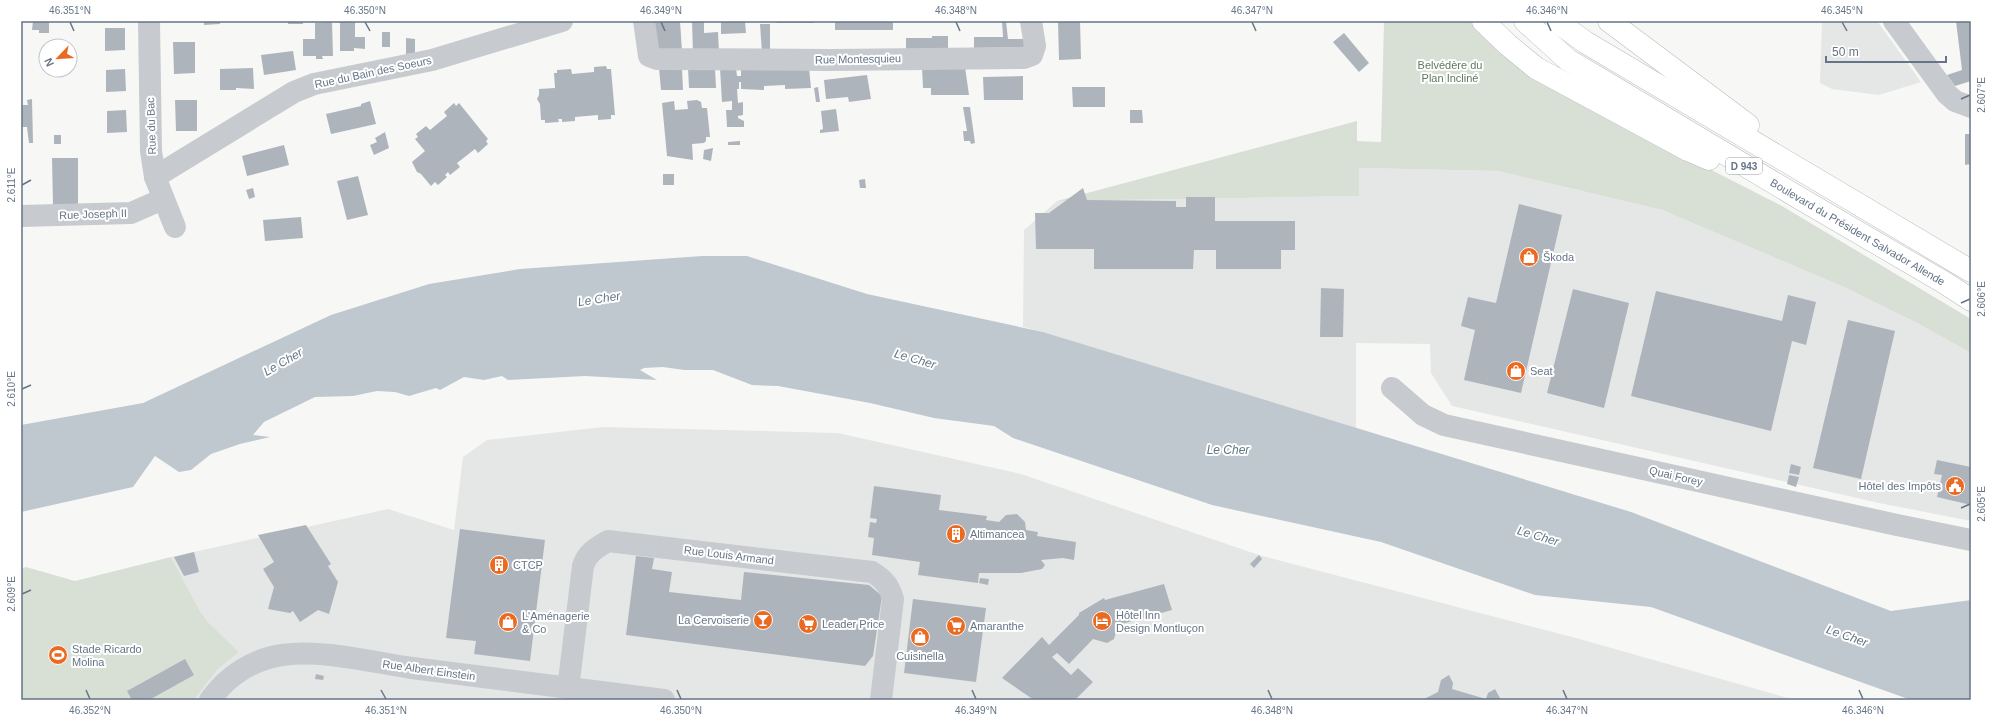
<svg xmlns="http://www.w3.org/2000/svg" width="1992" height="721" font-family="Arial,sans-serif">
	<rect width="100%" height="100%" fill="#f7f8f5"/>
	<g fill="#e5e7e6">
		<path d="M1822 21H1877L1921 82 1879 95 1832 89 1820 83Z"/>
		<path d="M1359 168 1498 171 1662 210 1844 287 1919 324 1971 353V521L1879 503 1452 406 1431 373 1430 344 1356 343V429L1043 332 1023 327 1024 230 1057 201 1358 196Z"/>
		<path d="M603 427 838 433 1021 474 1259 555 1576 638 1795 700H194L217 670 239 652 209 623 201 613 171 557 388 509 454 530 463 457 487 440Z"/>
	</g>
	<g fill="#d8e0d6">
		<path d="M1384 21H1472L1484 34 1641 134 1782 206 1971 319V353L1919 324 1844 287 1662 210 1498 171 1359 168V196L1057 201 1357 121V141L1381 142Z"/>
		<path d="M171 557 201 613 209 623 239 652 217 670 194 700H21V569L26 567 75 581Z"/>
	</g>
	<path fill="#bfc8ce" d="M702 256H747L867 294 1043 332 1631 512 1891 611 1971 600V700H1911L1651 607 1535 595 1381 542 1212 505 1013 438 994 426 934 418 870 403 778 386 752 385 713 370H684L663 367 644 368 640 370 657 380 585 376 508 380 502 376 484 380 464 377 440 390 436 388 409 396 395 392 377 391 353 396 315 397 264 422 253 435 270 437 240 444 211 454 191 470 179 472 155 456 133 487 21 512V425L143 403 331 315 429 284 520 269Z"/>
	<g fill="#adb4bb">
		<path d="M33 21H49V33H39V30H32Z"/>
		<path d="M204 21H220V24L204 25Z"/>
		<rect x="288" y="21" width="15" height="3"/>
		<path d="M331 21H355V37H365V49L354 48V51H340V23Z"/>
		<path d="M653 21H680L682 51 656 53Z"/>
		<path d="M692 21H704V33L718 32 719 53 693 54Z"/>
		<path d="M721 21H745L746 33 721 34Z"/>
		<path d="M776 21H814V23H777Z"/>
		<rect x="835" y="21" width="58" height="9"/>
		<path d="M1002 21H1006L1008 39H1025L1026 47 974 48V37H1003Z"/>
		<path d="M1058 21H1080L1081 59 1059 60Z"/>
		<path d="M1956 21H1971V81L1955 86 1947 75 1962 70Z"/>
		<path d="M332 22 333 56H322L323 59H316V56H303V39H315V23Z"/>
		<path d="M760 24H770V53H762Z"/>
		<path d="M105 28H125V50L105 51Z"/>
		<rect x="382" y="32" width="8" height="15"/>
		<path d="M1344 33 1369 63 1359 72 1333 42Z"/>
		<path d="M932 36H948V52H906V38H932Z"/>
		<path d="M406 38 415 39V53L406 54Z"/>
		<path d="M173 42H195V73L174 74Z"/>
		<path d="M293 51 296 70 264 75 261 55Z"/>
		<path d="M606 66 607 69H611L615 115H611V119L598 120V115L575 117V121L562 122V119H558L559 122 545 123V120H541L540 104 537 99 539 95V89L555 88 554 73H557V70L571 69 572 74 594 72V67Z"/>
		<path d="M922 67H965L969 95H931V88H923Z"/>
		<path d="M253 68 254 89 236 88V90H220V69Z"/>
		<path d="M659 68H682L683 90H661Z"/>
		<path d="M688 68H715L716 88H689Z"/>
		<path d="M720 68H736L737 76H741V68H809L811 88 785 89V85L764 86V90L741 89V82H739V89H737L738 103 743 102V115L738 116V118L744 121V127H727L726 110H732V101L722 102Z"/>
		<path d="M125 69 126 91 106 92V70Z"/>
		<path d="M867 75 871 99 849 102 848 97 826 99 824 80Z"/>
		<path d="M1023 76V100H984L983 77Z"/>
		<path d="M818 87 820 102H816L814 88Z"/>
		<path d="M1072 87H1105V107H1073Z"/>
		<path d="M32 99 33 143H29L27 127H21V105H28L27 100Z"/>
		<path d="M175 100H197V131H176Z"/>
		<path d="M697 100 701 102 702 108H707L710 137H706V141L704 143 692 144 693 160 667 156 662 103 674 101 675 110 688 109 687 101Z"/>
		<path d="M370 101 376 124 331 134 326 114 361 106V104Z"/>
		<path d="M454 103 456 106 459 103 488 139 486 141 488 144 478 153 475 149 457 163 460 167 450 175 448 172 445 175 447 177 438 185 435 182 431 186 421 174 417 172 412 162 425 151 415 139 418 137 416 134 426 126 430 130 447 116 444 112Z"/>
		<path d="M963 107H970L975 143 971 144 970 141H964L963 131H967Z"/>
		<path d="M836 109 839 131 820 133V130L823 129 821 111Z"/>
		<path d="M126 110 127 132 107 133V111Z"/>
		<path d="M1130 110H1142L1143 123H1130Z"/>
		<path d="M385 132 389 148 374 155 370 145 377 142 375 138Z"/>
		<path d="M1965 134H1971V164L1965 165Z"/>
		<rect x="54" y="135" width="7" height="9"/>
		<path d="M740 141V145H728V142Z"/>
		<path d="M284 145 289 165 247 176 242 156Z"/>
		<path d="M713 148 711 161 703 159 704 150Z"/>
		<path d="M52 158H78V206H53Z"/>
		<rect x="663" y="174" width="11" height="11"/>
		<path d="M358 176 368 215 347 220 337 181Z"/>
		<path d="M865 179 866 188H860L859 180Z"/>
		<path d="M253 188 255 197 249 199 246 190Z"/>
		<path d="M1083 188 1087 200 1176 201V207H1186V197H1215V221H1295V250H1281V269H1216V250H1194L1193 269H1094V249H1036L1035 213H1049Z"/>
		<path d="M1519 204 1562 215 1521 393 1464 380 1475 330 1461 326 1468 297 1496 303Z"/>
		<path d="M301 217 303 238 265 241 263 220Z"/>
		<path d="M1321 288 1344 289 1343 337H1320Z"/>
		<path d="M1573 289 1629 303 1604 408 1547 393Z"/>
		<path d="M1656 291 1782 321 1788 295 1816 302 1806 345 1792 341 1771 431 1631 396Z"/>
		<path d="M1848 320 1895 331 1861 479 1813 468Z"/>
		<path d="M1937 460 1971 467V505L1937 497 1942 475 1934 474Z"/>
		<path d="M1791 464 1801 467 1799 475 1789 473Z"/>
		<path d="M1789 475 1799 477 1796 487 1787 484Z"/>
		<path d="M874 486 941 495 939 510 987 516 986 520 999 522 1006 515 1017 514 1025 522 1026 530 1038 532 1037 536 1076 542 1074 560 1063 558 1041 560 1045 565 1042 569 1021 573H979L978 583 918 575 920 562 872 555 874 538 868 537 870 522 876 523 877 519 870 518Z"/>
		<path d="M306 525 331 564 328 566 338 582 329 614 318 610 300 622 293 611 290 613 268 609 274 587 263 569 274 562 258 535Z"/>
		<path d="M460 529 545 540 530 661 474 654 476 641 446 638Z"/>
		<path d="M194 552 199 572 184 576 174 557Z"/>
		<path d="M1259 555 1262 559 1254 568 1250 564Z"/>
		<path d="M636 556 654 558 652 569 672 572 669 592 741 600 744 572 869 585 882 596 873 656 865 666 626 635Z"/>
		<path d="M980 578 989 579 988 585 979 583Z"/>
		<path d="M1164 584 1172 610 1161 613V617L1157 618 1154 615 1118 625 1114 639 1107 643 1093 639 1069 664 1057 653 1052 657 1071 675 1078 668 1093 682 1075 700H1034L1002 678 1042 637 1049 645 1079 615V613L1104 598 1105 600Z"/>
		<path d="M913 599 986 608 976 682 904 673Z"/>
		<path d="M185 659 194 675 149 700H132L127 691Z"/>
		<path d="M316 674 324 676 323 680 315 679Z"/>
		<path d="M1449 675 1453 683 1452 689 1486 699 1488 693 1495 689 1500 698 1499 700H1422L1438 692 1441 680Z"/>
	</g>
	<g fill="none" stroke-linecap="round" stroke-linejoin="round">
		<g stroke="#babdc2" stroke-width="23">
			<g id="major">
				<path d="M1483 21 1508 45 1536 68 1688 150 1709 159"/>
				<path id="s1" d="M1525 21 1568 60 1801 199 1945 283 1971 300"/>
				<path d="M1556 21 1585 42 1971 271"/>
				<path d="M1609 21 1748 125"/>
			</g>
		</g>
		<g stroke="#c7cace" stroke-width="22">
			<path d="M149 21 151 151 155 177 175 227"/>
			<path d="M644 21 649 56 657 59 831 60 1024 58 1032 55 1035 46 1031 21"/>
			<path d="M1894 21 1947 94 1955 101 1971 107"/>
			<path d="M155 177 294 92 314 84 432 60 562 21"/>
			<path d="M21 216 131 213 163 199"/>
			<path d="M1392 388 1423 415 1444 425 1897 525 1971 540"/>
			<path d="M568 689 583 566C587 553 596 548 608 541L872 572C885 580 889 586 893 599L881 700"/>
			<path d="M210 700C227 676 253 659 282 655 322 649 371 662 412 668 495 679 579 690 664 700"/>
		</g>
		<use href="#major" stroke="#fff" stroke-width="22"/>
	</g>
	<path fill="none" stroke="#657487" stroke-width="1.5" d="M70 22 74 31M365 22 370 31M661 22 665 31M956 22 960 31M1252 22 1256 31M1547 22 1551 31M1842 22 1847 31M1961 99 1970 95M22 185 31 180M1961 303 1970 299M22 389 31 385M1961 508 1970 504M22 594 31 590M86 690 90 699M381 690 386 699M677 690 681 699M972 690 976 699M1268 690 1272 699M1563 690 1567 699M1859 690 1863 699"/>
	<defs>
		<g id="shop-disc" transform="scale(1)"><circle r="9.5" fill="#ea6a22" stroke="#fff"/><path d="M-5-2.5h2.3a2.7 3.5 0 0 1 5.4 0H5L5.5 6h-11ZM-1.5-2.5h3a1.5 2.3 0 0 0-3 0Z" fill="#fff"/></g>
		<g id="civic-disc" transform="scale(1)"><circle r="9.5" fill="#ea6a22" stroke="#fff"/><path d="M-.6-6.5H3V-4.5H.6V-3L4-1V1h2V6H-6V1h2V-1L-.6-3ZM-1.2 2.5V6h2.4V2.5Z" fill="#fff"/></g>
		<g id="building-disc" transform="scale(1)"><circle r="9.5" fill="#ea6a22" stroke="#fff"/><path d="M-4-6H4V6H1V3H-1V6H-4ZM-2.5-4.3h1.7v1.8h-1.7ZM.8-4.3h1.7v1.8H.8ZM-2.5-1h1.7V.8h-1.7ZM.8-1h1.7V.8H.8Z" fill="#fff"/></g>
		<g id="bar-disc" transform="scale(1)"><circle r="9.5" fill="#ea6a22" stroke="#fff"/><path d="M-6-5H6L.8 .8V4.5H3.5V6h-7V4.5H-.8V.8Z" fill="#fff"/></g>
		<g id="hotel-disc" transform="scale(1)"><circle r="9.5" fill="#ea6a22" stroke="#fff"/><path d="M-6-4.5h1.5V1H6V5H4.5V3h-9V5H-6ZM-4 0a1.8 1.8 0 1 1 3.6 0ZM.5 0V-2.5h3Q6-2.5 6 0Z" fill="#fff"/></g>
		<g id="supermarket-disc" transform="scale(1)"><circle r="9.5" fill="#ea6a22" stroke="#fff"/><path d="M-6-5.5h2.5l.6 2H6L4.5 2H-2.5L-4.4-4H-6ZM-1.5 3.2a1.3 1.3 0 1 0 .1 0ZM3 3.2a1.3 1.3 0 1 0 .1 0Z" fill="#fff"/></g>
		<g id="stadium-disc" transform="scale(1)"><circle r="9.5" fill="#ea6a22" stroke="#fff"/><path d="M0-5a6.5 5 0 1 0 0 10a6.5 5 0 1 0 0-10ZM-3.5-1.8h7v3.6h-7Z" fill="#fff"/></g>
	</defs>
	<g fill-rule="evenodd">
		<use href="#shop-disc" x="1529" y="257"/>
		<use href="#shop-disc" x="1516" y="371"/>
		<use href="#civic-disc" x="1955" y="486"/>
		<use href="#building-disc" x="956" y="534"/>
		<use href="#building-disc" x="499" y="565"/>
		<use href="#bar-disc" x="763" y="620"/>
		<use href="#hotel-disc" x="1102" y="621"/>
		<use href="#shop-disc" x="508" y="622"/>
		<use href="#supermarket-disc" x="808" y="624"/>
		<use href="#supermarket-disc" x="956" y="626"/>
		<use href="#shop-disc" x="920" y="637"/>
		<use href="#stadium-disc" x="58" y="655"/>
	</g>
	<g text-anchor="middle" stroke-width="4" stroke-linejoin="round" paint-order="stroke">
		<rect fill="#fff" stroke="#939eab" stroke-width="1" x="1726" y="158" width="36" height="16" rx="3"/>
		<g font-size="10" font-weight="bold" fill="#657487">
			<text x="1744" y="170">D 943</text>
		</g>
		<g font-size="11" fill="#657487" stroke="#fff">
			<text transform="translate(858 59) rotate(-1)" y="4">Rue Montesquieu</text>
			<text transform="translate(373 72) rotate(-12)" y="4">Rue du Bain des Soeurs</text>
			<text transform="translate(151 126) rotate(-92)" y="4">Rue du Bac</text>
			<text transform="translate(93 214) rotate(-2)" y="4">Rue Joseph II</text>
			<text dy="4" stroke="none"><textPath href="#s1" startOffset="395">Boulevard du Président Salvador Allende</textPath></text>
			<text transform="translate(1676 476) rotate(13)" y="4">Quai Forey</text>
			<text transform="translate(729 555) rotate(7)" y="4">Rue Louis Armand</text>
			<text transform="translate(429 670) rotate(8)" y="4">Rue Albert Einstein</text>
		</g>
		<g font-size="11" fill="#627961" stroke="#fff">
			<text x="1450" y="69">Belvédère du<tspan x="1450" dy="13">Plan Incliné</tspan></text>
		</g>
		<g font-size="11" fill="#657487" stroke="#fff" text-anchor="start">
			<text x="1543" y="261">Škoda</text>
			<text x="1530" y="375">Seat</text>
			<text x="1941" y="490" text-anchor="end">Hôtel des Impôts</text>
			<text x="970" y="538">Altimancea</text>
			<text x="513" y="569">CTCP</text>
			<text x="1116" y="619">Hôtel Inn<tspan x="1116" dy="13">Design Montluçon</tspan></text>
			<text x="522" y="620">L'Aménagerie<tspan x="522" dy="13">&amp; Co</tspan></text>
			<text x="749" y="624" text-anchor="end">La Cervoiserie</text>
			<text x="822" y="628">Leader Price</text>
			<text x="970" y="630">Amaranthe</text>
			<text x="72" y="653">Stade Ricardo<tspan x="72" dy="13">Molina</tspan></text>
			<text x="920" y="660" text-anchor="middle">Cuisinella</text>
		</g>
		<g font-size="12" font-style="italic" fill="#617583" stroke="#fff">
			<text transform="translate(599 299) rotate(-9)" y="4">Le Cher</text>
			<text transform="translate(915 359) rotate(16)" y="4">Le Cher</text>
			<text transform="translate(283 362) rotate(-30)" y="4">Le Cher</text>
			<text x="1228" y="454">Le Cher</text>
			<text transform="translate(1538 536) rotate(16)" y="4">Le Cher</text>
			<text transform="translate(1847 636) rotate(19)" y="4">Le Cher</text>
		</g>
	</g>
	<rect width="1992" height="721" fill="none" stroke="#ffffff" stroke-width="44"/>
	<g transform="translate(58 58) rotate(245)"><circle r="19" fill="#ffffff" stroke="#c1c7cf"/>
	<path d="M0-3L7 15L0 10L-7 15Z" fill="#ea6a22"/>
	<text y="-6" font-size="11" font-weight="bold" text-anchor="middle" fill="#657487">N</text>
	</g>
	<path d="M1826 56v6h120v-6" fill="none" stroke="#657487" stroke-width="2"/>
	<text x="1832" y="56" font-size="12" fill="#657487" stroke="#ffffff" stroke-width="3" paint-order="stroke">50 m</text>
	<rect x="22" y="22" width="1948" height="677" fill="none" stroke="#657487" stroke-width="1.5"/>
	<g font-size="10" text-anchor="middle" fill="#657487">
		<text x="70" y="14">46.351°N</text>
		<text x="365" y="14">46.350°N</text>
		<text x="661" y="14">46.349°N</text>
		<text x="956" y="14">46.348°N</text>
		<text x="1252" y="14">46.347°N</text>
		<text x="1547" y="14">46.346°N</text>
		<text x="1842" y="14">46.345°N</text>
		<text transform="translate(1981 95) rotate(-90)" y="4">2.607°E</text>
		<text transform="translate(11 185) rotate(-90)" y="4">2.611°E</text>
		<text transform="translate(1981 299) rotate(-90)" y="4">2.606°E</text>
		<text transform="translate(11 389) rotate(-90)" y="4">2.610°E</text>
		<text transform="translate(1981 504) rotate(-90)" y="4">2.605°E</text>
		<text transform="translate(11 594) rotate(-90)" y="4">2.609°E</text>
		<text x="90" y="714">46.352°N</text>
		<text x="386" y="714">46.351°N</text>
		<text x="681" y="714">46.350°N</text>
		<text x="976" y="714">46.349°N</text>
		<text x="1272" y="714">46.348°N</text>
		<text x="1567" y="714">46.347°N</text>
		<text x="1863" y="714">46.346°N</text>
	</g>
</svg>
